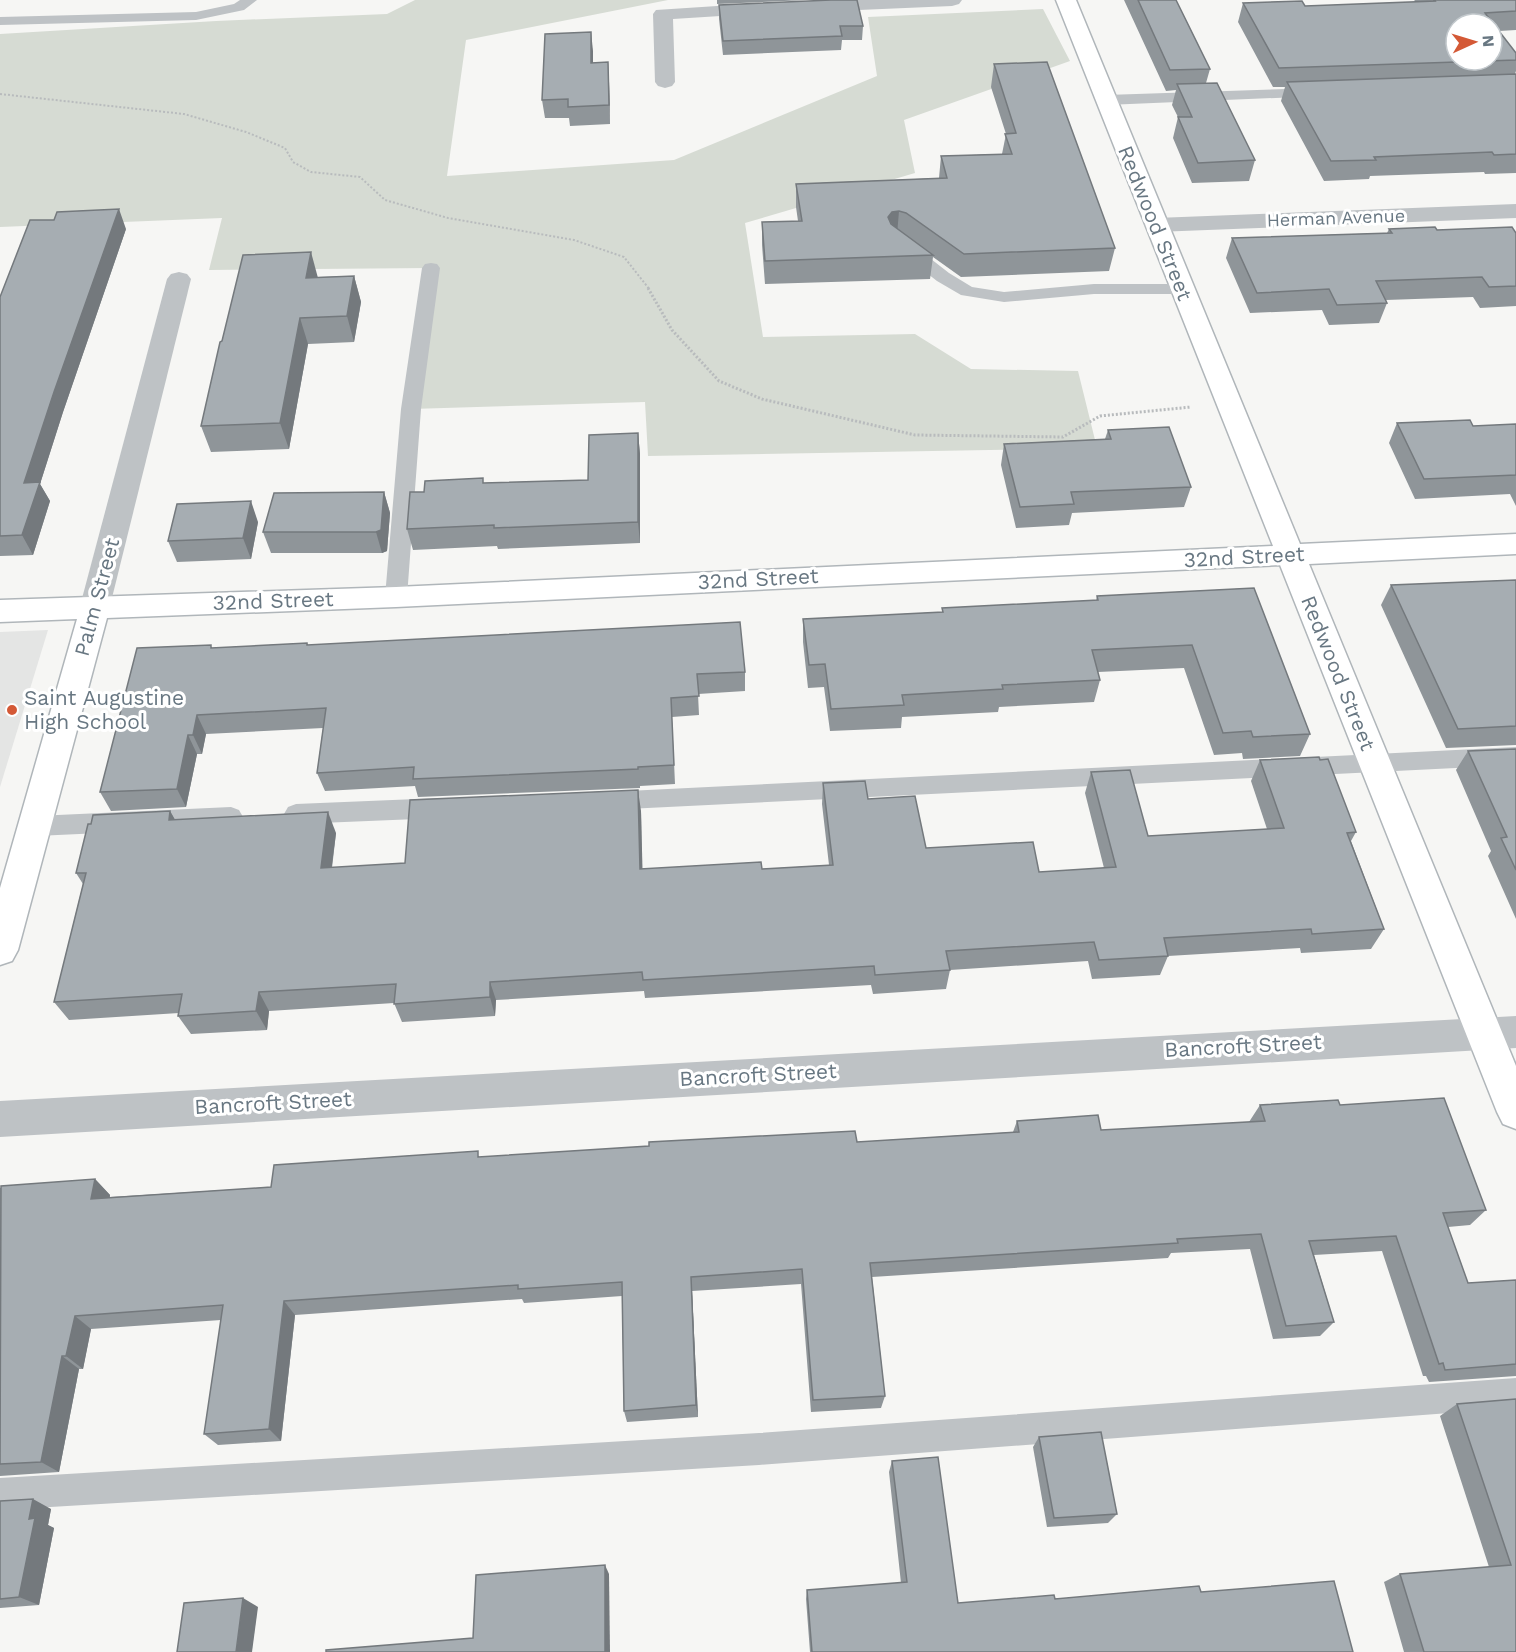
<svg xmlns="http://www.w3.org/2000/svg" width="1516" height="1652" font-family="'Work Sans',sans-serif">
	<rect width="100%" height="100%" fill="#f6f6f4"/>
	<path fill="#e4e5e4" d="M48 630 0 787V632Z"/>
	<path fill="#d6dbd3" d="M415 0H668L466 40 447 176 674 160 877 76 868 17 1043 9 1070 61 904 120 915 173 745 223 763 337 915 334 971 369 1078 371 1097 448 648 456 645 402 411 409 430 268 209 270 222 218 0 227V34L216 21 387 14Z"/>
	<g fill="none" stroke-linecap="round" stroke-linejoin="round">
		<g stroke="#b0b6ba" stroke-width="3">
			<path id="secondary" d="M1056 0H1076L1300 544 1516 534V554L1309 564 1516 1066V1129L1503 1124 1497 1112 1280 565 396 607 107 618 18 950 12 961 0 965V888L77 619 0 622V600L396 587 1273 546Z"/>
		</g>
		<path stroke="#b8bbbd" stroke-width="2" stroke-dasharray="2 2" stroke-linecap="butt" d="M0 94 184 114 246 132 285 148 293 162 311 172 360 177 385 200 448 218 574 240 624 257 650 290"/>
		<path stroke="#b8bbbd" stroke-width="3" stroke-dasharray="2 2" stroke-linecap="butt" d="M648 288 672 330 719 381 762 399 915 435 1063 437 1100 416 1191 407"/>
		<g fill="#bec2c5" fill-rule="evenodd">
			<path d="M240 0H257L244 10 196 20 0 25V17L196 12 234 4Z"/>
			<path d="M1316 88 1321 90 1324 93 1321 96 1106 105 1098 100 1106 95Z"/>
			<path d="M907 244 913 245 949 273 972 287 1004 292 1094 284H1181L1187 285 1190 289 1187 293 1181 294H1094L1004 302 961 295 937 281 901 253 898 249 901 245Z"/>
			<path d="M431 263 437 264 440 268 421 409 407 597 404 602 396 605 388 602 385 597 401 409 422 268 425 264Z"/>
			<path d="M1516 747V765L607 810 599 808 595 801 599 794 607 792Z"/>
			<path d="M441 798 449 801 453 808 449 815 441 818 296 824 288 821 284 814 288 807 296 804Z"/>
			<path d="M231 807 239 810 243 817 239 824 231 827 36 836 28 833 24 826 28 819 36 816Z"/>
			<path d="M1516 1378V1408L759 1465 0 1510V1478L759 1433Z"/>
		</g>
		<g fill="#bec2c5" fill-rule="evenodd">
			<path d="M815 0H962L959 4 952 6 812 12 805 10 802 6 805 2Z"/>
			<path d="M763 3 770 5 773 9 770 13 673 19 675 82 672 86 665 88 658 86 655 82 653 14 656 10Z"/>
			<path d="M1516 204V218L1156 232 1148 230 1144 225 1148 220 1156 218Z"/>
			<path d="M179 272 187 274 191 279 110 606 105 613 95 617 85 613 80 606 167 279 171 274Z"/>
			<path d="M1516 1016V1048L0 1137V1101Z"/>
		</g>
		<use href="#secondary" fill="#fff" fill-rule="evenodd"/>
	</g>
	<g fill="#8f9599">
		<path d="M717 0H806L717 4Z"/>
		<path d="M1124 0H1176L1210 69 1206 83 1255 160 1249 181 1192 183 1173 138 1178 117 1172 105 1176 90 1166 91Z"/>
		<path d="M1414 0H1516V30L1499 31 1516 53V71L1515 74H1516V173L1485 174 1484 172 1370 176 1369 179 1324 181 1281 101 1285 87H1273L1238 22 1243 3 1305 6 1416 2Z"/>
		<path d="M719 5 863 26 862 40H842L841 50 723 55 719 19Z"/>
		<path d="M591 32 593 63 609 81 610 124 570 126 569 118H545L542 100Z"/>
		<path d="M994 64 1115 248 1109 271 961 277 933 257 930 279 765 284 762 245V222L798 221 796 207V184L939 178 941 156 1002 154 1006 134 991 87Z"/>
		<path d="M126 229 63 412 40 484 50 501 33 555 0 556V297Z"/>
		<path d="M1389 229 1516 233V306L1480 308 1473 297 1386 300 1387 303 1379 323 1329 325 1322 310 1250 313 1226 258 1232 238 1387 233Z"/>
		<path d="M354 276 361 302 354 342 308 344 289 449 211 452 201 426 222 341 318 277Z"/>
		<path d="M1397 423 1473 426 1516 424V506L1510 494 1415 499 1389 443Z"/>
		<path d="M1108 430 1191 487 1184 507 1072 513 1069 525 1016 528 1001 465 1004 444 1105 439Z"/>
		<path d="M638 433 640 454V543L498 549 497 546 413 550 407 529 484 483 588 480Z"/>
		<path d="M384 492 390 513 387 551 382 553H271L263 532Z"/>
		<path d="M258 522 251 559 177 562 168 541Z"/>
		<path d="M1516 580V745L1446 748 1381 605 1391 585Z"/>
		<path d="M1254 588 1310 734 1300 756 1243 759 1242 753 1214 755 1184 668 1098 672 1100 680 1094 702 999 707 998 712 902 717 901 728 830 731 824 687 808 688 803 642V619L942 612V608L1096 601 1097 596Z"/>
		<path d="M307 643 308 645 745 672V691L698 694 699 715 672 717 675 784 640 786V788L418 797 415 786 325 791 317 773 323 728 206 734 202 754H197L186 807 111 811 100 792 213 648Z"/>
		<path d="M1516 749V919L1488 856 1491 851 1456 770 1468 751Z"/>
		<path d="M1260 760 1356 832 1351 841 1384 929 1371 949 1301 953 1300 948 1168 956 1160 975 1092 979 1088 961 950 970 946 989 873 994 871 985 645 998 644 991 496 1000 495 1016 402 1022 394 1003 269 1011 267 1030 191 1034 178 1016 179 1013 69 1020 54 1002 83 884 76 873 91 824 170 811 175 820 336 833 332 868 405 863 641 811 642 869H762L829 865 822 804 823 783 868 799 926 848 1039 872 1104 868 1085 793 1091 772 1148 836 1267 829 1251 781Z"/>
		<path d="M1260 1105H1340L1486 1210 1470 1225 1448 1227 1468 1283 1516 1280V1376L1429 1382 1426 1376H1423L1382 1251 1314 1255 1334 1322 1320 1336 1273 1339 1250 1249 1171 1253 1168 1258 872 1277 885 1396 881 1408 811 1412 801 1284 692 1291 698 1417 627 1422 624 1411 622 1296 524 1303 522 1299 295 1315 281 1441 218 1445 204 1434 221 1320 91 1329 83 1369H79L59 1472 0 1476V1188L95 1179 110 1195V1197L271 1187 481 1157 857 1142 1013 1132 1017 1121 1101 1130 1249 1122Z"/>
		<path d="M1516 1399V1652H1404L1384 1582 1400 1574 1489 1567 1440 1416 1457 1404Z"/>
		<path d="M1039 1437 1117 1514 1108 1523 1047 1527 1033 1447Z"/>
		<path d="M892 1461 958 1603 1201 1592 1353 1652H810L806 1599 807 1590 901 1583 889 1472Z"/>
		<path d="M0 1501 51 1509 48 1525 54 1528 39 1605 0 1608Z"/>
	</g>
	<g fill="#74797d">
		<path d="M591 32 593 51V82L591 63Z"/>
		<path d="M608 62 609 81 610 124 609 105Z"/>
		<path d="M119 209 126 229 63 412 40 484 50 501 33 555 22 535 24 483 54 392Z"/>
		<path d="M899 211 897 235 888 217 892 212Z"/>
		<path d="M311 252 318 278H306Z"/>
		<path d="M354 276 361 302 354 342 347 316Z"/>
		<path d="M300 318 308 344 289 449 280 423Z"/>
		<path d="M638 433 640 454V543L638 522Z"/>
		<path d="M384 492 390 513 387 551 382 553 376 532Z"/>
		<path d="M251 501 258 522 251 559 243 538Z"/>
		<path d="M197 715 206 734 202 754 193 735Z"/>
		<path d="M188 735 197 754 186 807 177 789Z"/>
		<path d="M638 790 641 811 643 889 640 869Z"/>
		<path d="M170 811 182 832 169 820Z"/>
		<path d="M328 812 336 833 329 888 321 868Z"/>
		<path d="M490 982 496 1000 495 1016 490 997Z"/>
		<path d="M259 992 269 1011 267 1030 256 1011Z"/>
		<path d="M95 1179 110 1195 106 1214 91 1199Z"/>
		<path d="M691 1277 692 1291 698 1417 696 1405Z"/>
		<path d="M284 1301 295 1315 281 1441 269 1429Z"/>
		<path d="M75 1316 91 1329 83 1369 66 1356Z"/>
		<path d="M62 1356 79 1369 59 1472 41 1462Z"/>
		<path d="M33 1499 51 1509 48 1525 54 1528 39 1605 19 1597 29 1519Z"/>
		<path d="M605 1565 609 1574 610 1652H605Z"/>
		<path d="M243 1598 258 1607 252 1652H236Z"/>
	</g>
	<g fill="#a6adb2" stroke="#74797d" stroke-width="1.5" fill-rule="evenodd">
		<path d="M831 0H857L863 26H840L842 36 723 41 719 5Z"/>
		<path d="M1138 0H1176L1210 69 1170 70Z"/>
		<path d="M1434 0H1516V11L1485 13 1516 53V60L1279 68 1243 3 1302 1 1305 6 1435 1ZM1456 24H1492V60H1456Z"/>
		<path d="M591 32V63L608 62 609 105 568 107V99L542 100 545 34Z"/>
		<path d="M1047 62 1115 248 964 254 906 213 899 211 892 212 888 217 891 224 933 255 765 261 762 222 802 221 796 184 947 178 941 156 1012 154 1005 134 1016 133 994 64Z"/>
		<path d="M1516 74V154L1494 155 1492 152 1374 157 1376 160 1331 161 1287 82Z"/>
		<path d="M1217 83 1255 160 1198 163 1178 117H1192L1177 84Z"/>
		<path d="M119 209 54 392 24 483 40 482 22 535 0 536V297L30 220H54L57 212Z"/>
		<path d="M1435 227 1437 230 1512 227 1516 233V286L1489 287 1482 277 1376 281 1387 303 1337 305 1329 289 1257 293 1232 238 1392 233 1389 229Z"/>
		<path d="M311 252 306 278 354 276 347 316 300 318 280 423 201 426 220 342 222 341 243 255Z"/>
		<path d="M1470 420 1473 426 1516 424V475L1424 479 1397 423Z"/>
		<path d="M1169 427 1191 487 1071 492 1074 504 1020 507 1004 444 1111 439 1108 430Z"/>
		<path d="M638 433V522L494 528V525L407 529 410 492H424L425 481 483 478V483L588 480 589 435Z"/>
		<path d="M384 492 381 530 376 532H263L274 493Z"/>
		<path d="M251 501 243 538 168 541 177 504Z"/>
		<path d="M1516 580V726L1458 729 1391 585Z"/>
		<path d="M1254 588 1310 734 1253 737 1251 731 1223 733 1192 645 1092 650 1100 680 1002 685 1003 689 902 695 904 705 831 709 825 664 809 665 803 619 943 612 942 608 1098 600 1097 596Z"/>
		<path d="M740 622 745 672 697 674 699 696 671 698 674 765 638 767V769L413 779 414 767 317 773 326 708 197 715 193 735H188L177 789 100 792 137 648 211 645V648L307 643V645Z"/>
		<path d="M1516 749V870L1501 838 1507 837 1468 751Z"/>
		<path d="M1319 757 1320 760 1328 759 1356 832 1347 833 1384 929 1312 934 1311 929 1164 938 1168 956 1099 960 1094 942 946 951 950 970 875 975 874 966 643 980 642 972 490 982V997L394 1004 396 984 259 992 256 1011 178 1016 182 994 54 1002 86 873H76L88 824H91L93 815 170 811 169 820 328 812 321 868 405 863 410 800 638 790 640 869 761 862 762 869 833 865 823 783 865 781 868 799 915 796 926 848 1033 842 1039 872 1116 867 1091 772 1130 770 1148 836 1284 828 1260 760Z"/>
		<path d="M1444 1098 1486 1210 1443 1213 1468 1283 1516 1280V1364L1445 1370 1443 1363 1439 1364 1396 1236 1309 1241 1334 1322 1286 1326 1261 1234 1177 1239 1178 1243 870 1263 885 1396 813 1400 802 1269 691 1277 696 1405 624 1411 622 1282 518 1289V1285L284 1301 269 1429 204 1434 223 1305 75 1316 66 1356H62L41 1462 0 1464 1 1186 95 1179 91 1199 271 1187 274 1165 478 1151V1157L649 1146V1142L855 1131 857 1142 1019 1132 1017 1121 1098 1115 1101 1130 1265 1121 1260 1105 1338 1100 1340 1105Z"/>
		<path d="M1516 1399V1652H1424L1400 1574 1511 1565 1457 1404Z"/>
		<path d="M1101 1432 1117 1514 1054 1518 1039 1437Z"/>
		<path d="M938 1457 958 1603 1054 1595 1055 1599 1199 1586 1201 1592 1334 1581 1353 1652H812L807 1590 907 1582 892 1461Z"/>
		<path d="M33 1499 29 1519 35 1518 19 1597 0 1599V1501Z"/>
		<path d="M605 1565V1652H326V1650L473 1638 476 1575Z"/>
		<path d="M243 1598 236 1652H177L184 1603Z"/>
	</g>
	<circle fill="#d45936" stroke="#fff" stroke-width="2" cx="12" cy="710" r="6"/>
	<g text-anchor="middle" stroke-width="6" stroke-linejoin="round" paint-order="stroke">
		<g font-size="18" fill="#687782" stroke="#fff">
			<text transform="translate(1336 218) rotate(-2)" y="6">Herman Avenue</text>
		</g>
		<g font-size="21" fill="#687782" stroke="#fff">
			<text transform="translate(1155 223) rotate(68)" y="7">Redwood Street</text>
			<text transform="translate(1244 557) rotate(-3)" y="7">32nd Street</text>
			<text transform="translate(758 579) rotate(-3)" y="7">32nd Street</text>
			<text transform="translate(97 597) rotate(-75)" y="7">Palm Street</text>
			<text transform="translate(273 601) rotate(-2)" y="7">32nd Street</text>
			<text transform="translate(1338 673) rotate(68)" y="7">Redwood Street</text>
			<text transform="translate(1243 1046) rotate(-3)" y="7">Bancroft Street</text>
			<text transform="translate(758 1075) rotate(-3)" y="7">Bancroft Street</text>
			<text transform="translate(273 1103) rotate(-3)" y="7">Bancroft Street</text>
		</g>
		<g font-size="21" fill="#687782" stroke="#fff" text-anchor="start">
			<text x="24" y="705">Saint Augustine<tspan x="24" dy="24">High School</tspan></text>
		</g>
	</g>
	<g transform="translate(1474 42) rotate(86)"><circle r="28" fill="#ffffff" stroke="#c3c9cd" stroke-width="1.5"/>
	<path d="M0-4.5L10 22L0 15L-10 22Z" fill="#d45936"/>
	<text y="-9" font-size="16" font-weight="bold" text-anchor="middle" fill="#687782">N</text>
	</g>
</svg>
